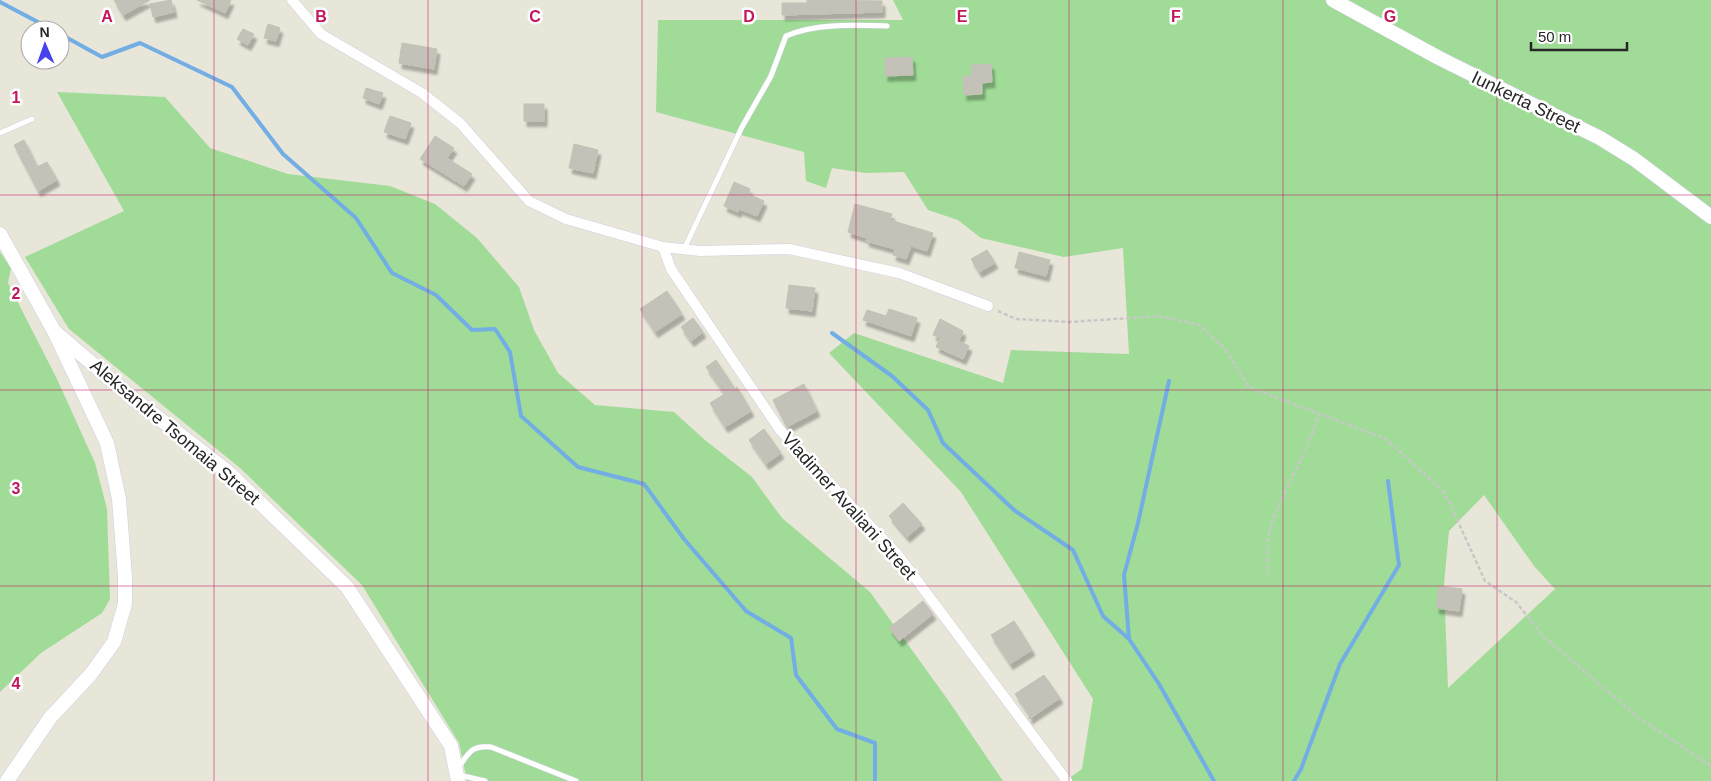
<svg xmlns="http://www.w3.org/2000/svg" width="1711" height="781" font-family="Helvetica,sans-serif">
	<defs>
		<filter id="shadow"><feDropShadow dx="3" dy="5.5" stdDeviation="1" flood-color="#0004"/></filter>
	</defs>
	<rect width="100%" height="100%" fill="#e8e5d9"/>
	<g fill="#a0dc98" fill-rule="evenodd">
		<path d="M893 0H1711V781H1065L1082 769 1093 699 961 492 829 353 854 333 1003 383 1011 350 1129 354 1123 248 1064 257 981 238 958 220 928 210 904 172 865 173 832 168 826 188 806 181 804 152 656 112 658 20H903ZM1484 495 1534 566 1555 589 1448 688 1444 584 1449 531Z"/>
		<path d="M57 92 165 97 210 148 288 174 390 186 435 204 477 238 519 287 534 330 558 373 595 405 674 412 705 440 752 477 782 518 870 592 948 700 1003 781H467L459 743 362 585 240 468 69 329 25 257 124 211Z"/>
		<path d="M0 252 11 268 8 283 57 379 95 463 107 509 110 599 102 613 41 653 0 692Z"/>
	</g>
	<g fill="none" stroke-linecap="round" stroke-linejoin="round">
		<g stroke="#72ade4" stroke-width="4">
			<path d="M0 2 53 30"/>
			<path d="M60 34 102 57 140 43 232 87 283 154 356 218 392 273 436 295 472 330 495 329 510 352 521 416 578 467 644 484 684 539 746 611 791 638 796 675 837 729 875 743V781"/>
			<path d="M832 333 892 376 928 410 943 443 1014 510 1073 550 1103 616 1129 639"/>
			<path d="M1169 381 1138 523 1124 575 1129 639 1159 684 1214 781"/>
			<path d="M1294 781 1301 769 1340 664 1399 565 1388 481"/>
		</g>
	</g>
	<g fill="#c4c1b8" stroke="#c3c1b3" filter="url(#shadow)">
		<path d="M114 0H150L123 15Z"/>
		<path d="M171 0 174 12 153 17 150 4Z"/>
		<path d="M197 0H231L225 13Z"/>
		<path d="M807 0 882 1V12L782 15V3H807Z"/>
		<path d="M268 24 280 28 276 41 264 38Z"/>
		<path d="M243 29 254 34 248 45 237 39Z"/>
		<path d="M402 43 437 49 434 69 399 63Z"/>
		<path d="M912 57 913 75 885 76V58Z"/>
		<path d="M991 64 992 82 982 83V94L964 95 963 76H972L971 65Z"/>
		<path d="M366 88 383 93 379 104 363 98Z"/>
		<rect x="524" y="104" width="20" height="17"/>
		<path d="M390 116 411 123 405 139 384 132Z"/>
		<path d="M435 136 454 148 447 158 472 174 464 186 420 159Z"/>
		<path d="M24 140 37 167 47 162 57 180 38 191 14 145Z"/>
		<path d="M574 144 598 150 593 173 569 168Z"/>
		<path d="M734 182 750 189 748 194 764 201 757 216 739 209 738 212 724 206Z"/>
		<path d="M855 204 892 214 890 220 933 233 927 251 911 246 906 259 893 255 895 249 866 241 867 238 848 232Z"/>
		<path d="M987 250 995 263 979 272 971 259Z"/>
		<path d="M1019 252 1050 260 1046 276 1015 268Z"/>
		<path d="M789 285 815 288 812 311 786 308Z"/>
		<path d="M667 291 682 314 655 332 640 309Z"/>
		<path d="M889 309 917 318 911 336 863 320 867 310 886 316Z"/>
		<path d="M693 318 703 332 691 341 681 327Z"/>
		<path d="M940 319 963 331 959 341 969 346 963 359 936 347 940 338 933 335Z"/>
		<path d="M716 360 735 389 737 387 751 411 725 427 710 403 725 394 706 367Z"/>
		<path d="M804 384 817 411 787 427 773 400Z"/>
		<path d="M764 429 781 453 766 464 749 440Z"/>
		<path d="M903 503 922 524 907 537 889 516Z"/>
		<path d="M1439 586 1462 589 1459 611 1436 608Z"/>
		<path d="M923 601 933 614 899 641 889 628Z"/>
		<path d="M1014 621 1032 650 1010 664 991 635Z"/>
		<path d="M1044 675 1060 698 1029 719V714L1015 694Z"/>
	</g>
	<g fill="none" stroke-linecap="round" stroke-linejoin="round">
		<g stroke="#cfcedf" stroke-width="6">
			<g id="lane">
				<path d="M0 133 32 119"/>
				<path d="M684 249 742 127 771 76 786 36C815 23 855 25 887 26"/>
				<path d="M458 768C469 753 471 745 491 747L576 781"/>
				<path d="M459 775 485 781"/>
			</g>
		</g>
		<g stroke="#cfcedf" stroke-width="11">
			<g id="street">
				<path d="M292 0 321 34 422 93 460 123 529 201 566 219 663 247 700 251 789 249 899 273 988 306"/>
				<path d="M663 247 671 269 780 430 898 555 1067 781"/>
			</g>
		</g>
		<g stroke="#cfcedf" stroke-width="15">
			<g id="secondary">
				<path d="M1333 0 1439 58 1600 138 1634 159 1711 217"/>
				<path d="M0 234 54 331 107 443 119 499 125 577V604L114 642 91 674 50 718 7 781"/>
				<path d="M54 331 130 396 227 471 347 587 451 746 458 781"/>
			</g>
		</g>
		<g stroke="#c7c7c7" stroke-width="2.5" stroke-dasharray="4 2.5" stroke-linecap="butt">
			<path d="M998 311 1016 319 1069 322 1160 316 1200 325 1224 348 1249 387 1386 439 1445 493 1485 581 1516 602 1543 636 1638 717 1711 766"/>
			<path d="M1268 575C1267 555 1266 535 1274 517 1288 482 1308 451 1319 414"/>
		</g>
		<use href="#lane" stroke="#fff" stroke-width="5"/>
		<use href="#street" stroke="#fff" stroke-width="10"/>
		<use href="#secondary" stroke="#fff" stroke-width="14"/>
	</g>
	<path fill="none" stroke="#c2185b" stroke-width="1" stroke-opacity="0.55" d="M214 0V781M428 0V781M642 0V781M856 0V781M1069 0V781M1283 0V781M1497 0V781M0 195H1711M0 390H1711M0 586H1711"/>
	<g text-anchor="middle" stroke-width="5" stroke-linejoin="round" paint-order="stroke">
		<g font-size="18" fill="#272727" stroke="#fff">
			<text transform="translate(1526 102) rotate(26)" y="6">Iunkerta Street</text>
			<text transform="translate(175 432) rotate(40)" y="6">Aleksandre Tsomaia Street</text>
			<text transform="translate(849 506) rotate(48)" y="6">Vladimer Avaliani Street</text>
		</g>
	</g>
	<g font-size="16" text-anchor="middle" font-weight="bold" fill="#c2185b" stroke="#fff" stroke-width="5" stroke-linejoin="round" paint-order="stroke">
		<text x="107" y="22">A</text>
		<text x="321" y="22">B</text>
		<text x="535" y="22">C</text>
		<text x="749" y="22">D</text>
		<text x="962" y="22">E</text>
		<text x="1176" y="22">F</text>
		<text x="1390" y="22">G</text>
		<text x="16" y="103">1</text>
		<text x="16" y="299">2</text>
		<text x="16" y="494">3</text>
		<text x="16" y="689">4</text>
	</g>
	<g transform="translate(45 45) rotate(358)"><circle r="24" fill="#ffffff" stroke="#a9a9a9"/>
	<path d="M0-4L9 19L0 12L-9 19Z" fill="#4742ec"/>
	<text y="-8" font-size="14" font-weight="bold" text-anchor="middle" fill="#272727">N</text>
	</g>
	<path d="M1531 42v8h96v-8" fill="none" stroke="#272727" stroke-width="2.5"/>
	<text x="1538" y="42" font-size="15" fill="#272727" stroke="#ffffff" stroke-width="4" paint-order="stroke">50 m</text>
</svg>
